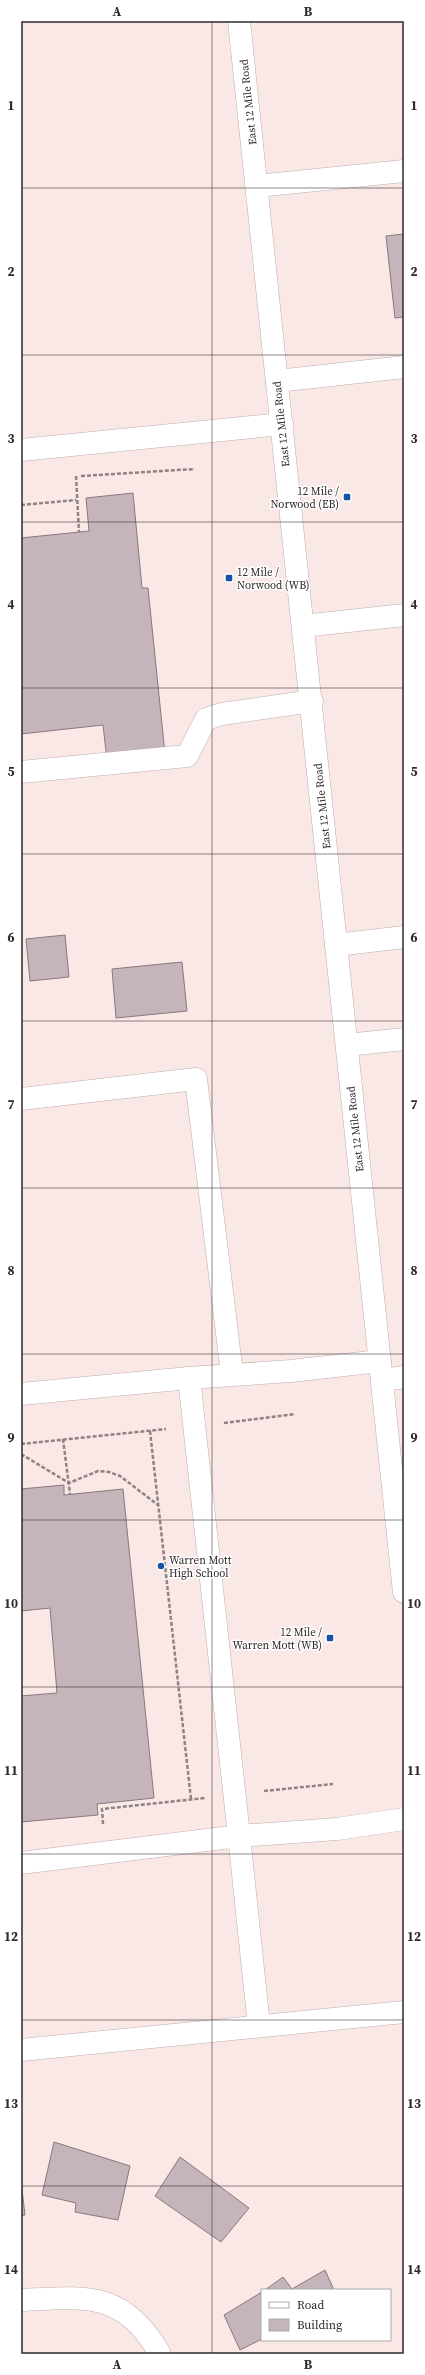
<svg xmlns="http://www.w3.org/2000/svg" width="425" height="2375" font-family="'Source Serif 4',serif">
	<rect width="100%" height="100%" fill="#fae8e7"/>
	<g fill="#c5b5ba" stroke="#87787d">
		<path d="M404 234V317L395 318 386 236Z"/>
		<path d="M133 493 142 588H148L165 754 107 760 103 725 21 734V538L89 531 86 498Z"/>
		<path d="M65 935 69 977 30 981 26 939Z"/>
		<path d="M182 962 187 1011 116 1018 112 969Z"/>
		<path d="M64 1485V1495L123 1489 154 1798 97 1804 98 1815 21 1822V1696L57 1693 50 1608 21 1611V1489Z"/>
		<path d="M54 2142 130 2166 118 2220 75 2212 76 2203 42 2195Z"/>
		<path d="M180 2157 249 2208 221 2242 155 2196Z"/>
		<path d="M21 2181 25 2215 21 2216Z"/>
		<path d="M325 2270 334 2290H265L283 2277 292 2289Z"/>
		<path d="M262 2292V2339L240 2350 224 2315Z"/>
	</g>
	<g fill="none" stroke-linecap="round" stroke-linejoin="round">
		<g stroke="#beaead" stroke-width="23">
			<g id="minor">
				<path d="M257 186 404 171"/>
				<path d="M277 381 404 367"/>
				<path d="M21 450 282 424"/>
				<path d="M303 626 404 615"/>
				<path d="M21 772 187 756 206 719 222 714 312 701"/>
				<path d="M336 945 404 937"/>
				<path d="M347 1045 404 1039"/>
				<path d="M21 1099 196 1079 232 1374"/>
				<path d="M380 1361 291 1371 189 1378 239 1836 337 1829 404 1819"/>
				<path d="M383 1380 404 1377"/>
				<path d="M21 1394 189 1378"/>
				<path d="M21 1863 239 1836 259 2026"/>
				<path d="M21 2050 404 2012"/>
				<path d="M21 2300C86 2297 123 2290 160 2354"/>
			</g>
		</g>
		<g stroke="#beaead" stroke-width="23">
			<path id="major" d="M239 21 404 1592"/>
		</g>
		<g stroke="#8e8282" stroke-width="2.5" stroke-dasharray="4 2" stroke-linecap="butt">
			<path d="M76 476 79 532"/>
			<path d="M81 476 195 469"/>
			<path d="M21 505 76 500"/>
			<path d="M224 1423 295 1414"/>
			<path d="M150 1431 191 1799"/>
			<path d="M63 1439 70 1494"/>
			<path d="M21 1444 166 1429"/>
			<path d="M21 1454 69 1483 98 1471 109 1472 120 1476 158 1505"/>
			<path d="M264 1791 333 1784"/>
			<path d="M103 1824 102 1809 205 1798"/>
		</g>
		<use href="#minor" stroke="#fff" stroke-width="22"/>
		<use href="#major" stroke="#fff" stroke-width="22"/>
	</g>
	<path fill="none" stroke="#2f2929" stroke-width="1" stroke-opacity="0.55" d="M212 21V2354M21 188H404M21 355H404M21 522H404M21 688H404M21 854H404M21 1021H404M21 1188H404M21 1354H404M21 1520H404M21 1687H404M21 1854H404M21 2020H404M21 2186H404"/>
	<g fill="#1654a5" stroke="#fff" stroke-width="1.5">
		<rect x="343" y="493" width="8" height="8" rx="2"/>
		<rect x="225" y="574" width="8" height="8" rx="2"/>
		<circle cx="161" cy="1566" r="4"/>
		<rect x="326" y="1634" width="8" height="8" rx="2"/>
	</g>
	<g text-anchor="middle" stroke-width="3" stroke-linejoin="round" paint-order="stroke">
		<g font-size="11" fill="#2f2929" stroke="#fff">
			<text transform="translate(248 102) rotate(-96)" y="4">East 12 Mile Road</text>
			<text transform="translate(281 424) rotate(-96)" y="4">East 12 Mile Road</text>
			<text transform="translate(322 806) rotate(-96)" y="4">East 12 Mile Road</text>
			<text transform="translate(355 1129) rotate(-96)" y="4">East 12 Mile Road</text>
		</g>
		<g font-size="11" fill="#2f2929" stroke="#fff" text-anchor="end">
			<text x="339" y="495">12 Mile /<tspan x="339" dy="13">Norwood (EB)</tspan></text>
			<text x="237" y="576" text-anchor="start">12 Mile /<tspan x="237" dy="13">Norwood (WB)</tspan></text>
			<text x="169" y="1564" text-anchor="start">Warren Mott<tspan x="169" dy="13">High School</tspan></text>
			<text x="322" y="1636">12 Mile /<tspan x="322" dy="13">Warren Mott (WB)</tspan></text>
		</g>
	</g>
	<rect width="425" height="2375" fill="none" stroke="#ffffff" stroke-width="44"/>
	<rect x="261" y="2289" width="130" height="52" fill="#ffffff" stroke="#aca9a9"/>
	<rect x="269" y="2302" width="20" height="6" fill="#ffffff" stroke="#aca9a9"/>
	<text x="297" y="2309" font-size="12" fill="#2f2929">Road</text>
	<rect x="269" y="2319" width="20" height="12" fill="#c5b5ba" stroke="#aca9a9"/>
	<text x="297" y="2329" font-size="12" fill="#2f2929">Building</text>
	<rect x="22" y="22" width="381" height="2331" fill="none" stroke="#2f2929" stroke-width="1.5"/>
	<g font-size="13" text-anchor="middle" font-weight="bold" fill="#2f2929">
		<text x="117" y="16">A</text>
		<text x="308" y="16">B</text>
		<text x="11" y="110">1</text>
		<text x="414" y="110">1</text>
		<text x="11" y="276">2</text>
		<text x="414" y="276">2</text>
		<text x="11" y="443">3</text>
		<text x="414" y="443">3</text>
		<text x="11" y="609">4</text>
		<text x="414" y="609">4</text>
		<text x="11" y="776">5</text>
		<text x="414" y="776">5</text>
		<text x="11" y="942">6</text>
		<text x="414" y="942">6</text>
		<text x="11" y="1109">7</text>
		<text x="414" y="1109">7</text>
		<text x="11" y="1275">8</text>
		<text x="414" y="1275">8</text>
		<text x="11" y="1442">9</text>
		<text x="414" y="1442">9</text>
		<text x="11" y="1608">10</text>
		<text x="414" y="1608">10</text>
		<text x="11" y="1775">11</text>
		<text x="414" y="1775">11</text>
		<text x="11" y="1941">12</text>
		<text x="414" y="1941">12</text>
		<text x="11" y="2108">13</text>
		<text x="414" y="2108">13</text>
		<text x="11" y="2274">14</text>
		<text x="414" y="2274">14</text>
		<text x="117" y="2369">A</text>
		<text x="308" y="2369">B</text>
	</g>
</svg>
